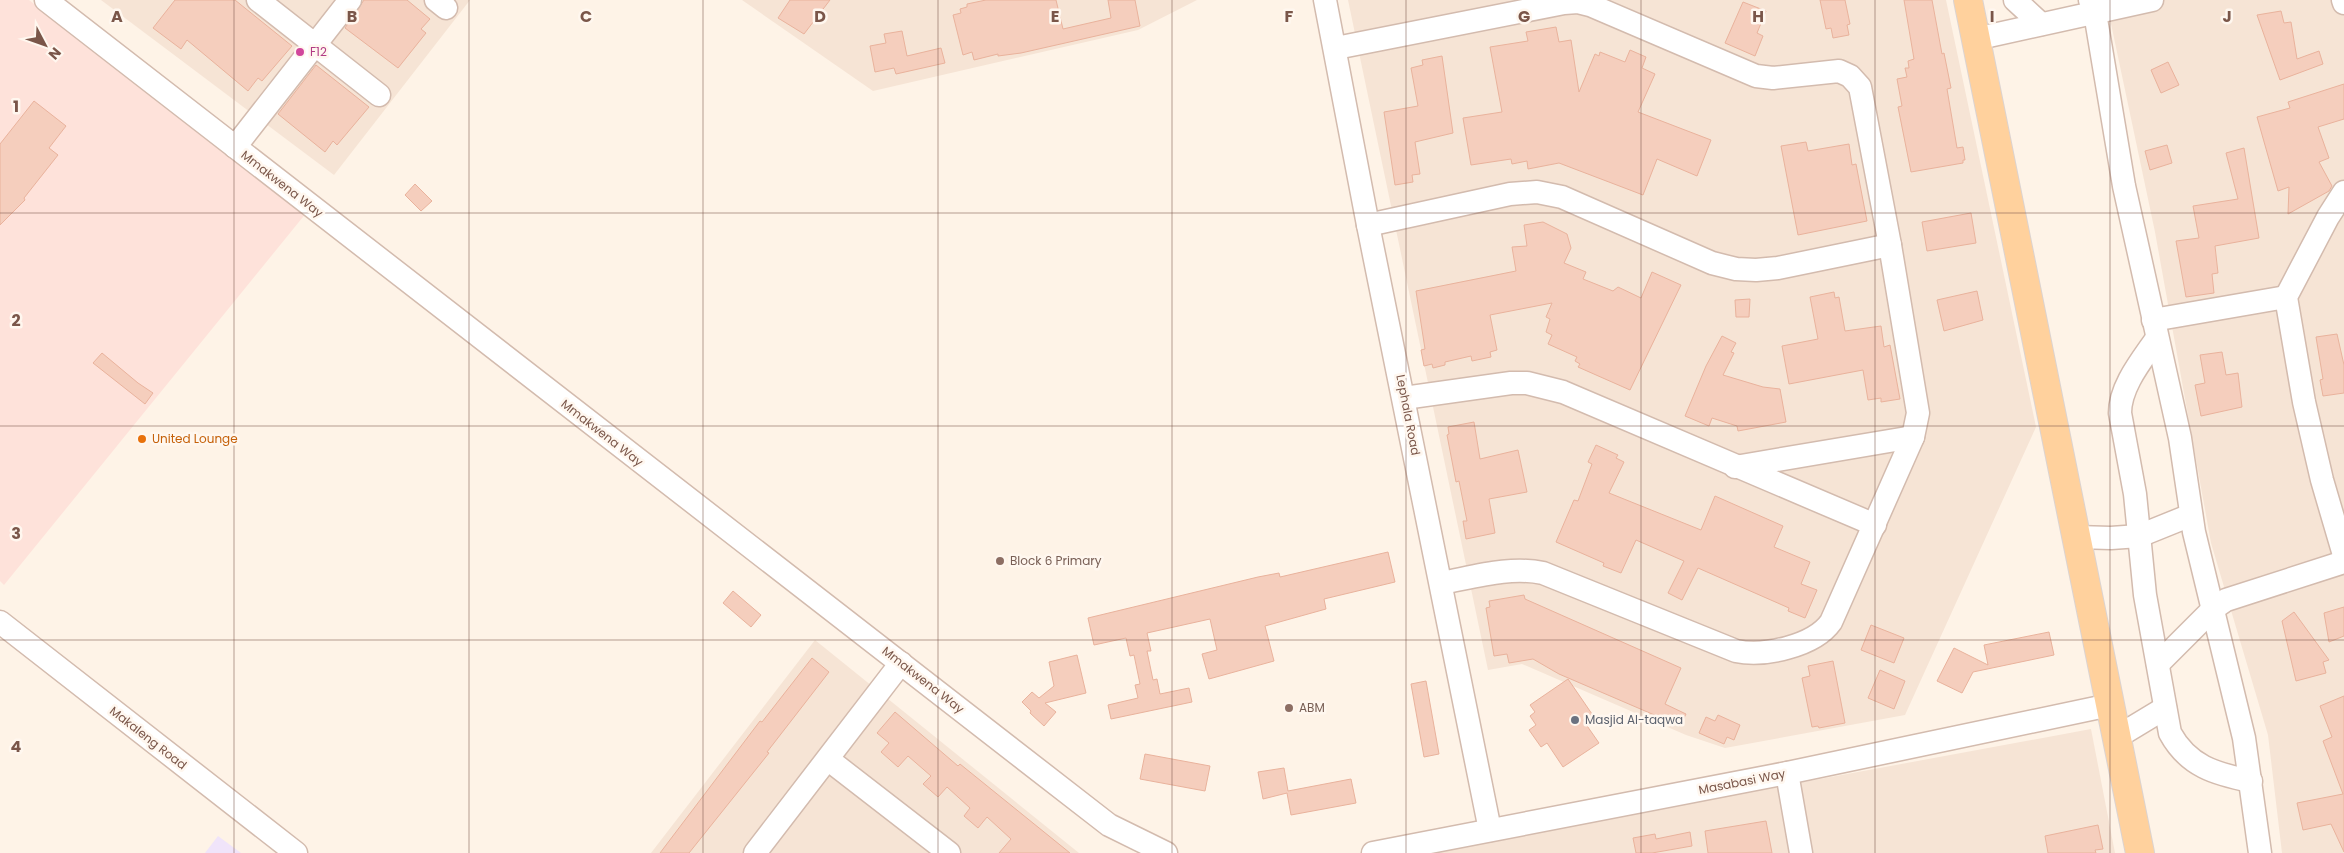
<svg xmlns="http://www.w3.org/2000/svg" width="2344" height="853" font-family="Poppins,sans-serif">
	<rect width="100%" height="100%" fill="#fef3e7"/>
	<g fill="#f6e4d5">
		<path d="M101 0H470L334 175Z"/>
		<path d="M742 0H1197L1138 30 873 91Z"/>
		<path d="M1348 0H1946L2036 427 1905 715 1725 748 1686 735 1522 664 1488 670Z"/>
		<path d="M2106 0H2344V853H2282L2268 735 2211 543 2155 232Z"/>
		<path d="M815 640 1079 853H651Z"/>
		<path d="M2091 729 2115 853H1419Z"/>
	</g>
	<path fill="#fee2da" d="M0 0H29L307 212 4 585 0 581Z"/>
	<path fill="#f0e4fa" d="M218 836 241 853H205Z"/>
	<g fill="#f5cebd" stroke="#e9b29c">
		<path d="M175 0H235L292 46 262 81 258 78 248 91 187 40 181 49 153 28Z"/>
		<path d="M364 0H407L430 19 421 29 426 33 398 68 345 28Z"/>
		<path d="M790 0H830L804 34 778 18Z"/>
		<path d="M986 0H1056L1063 29 1111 18 1108 0H1135L1140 26 1021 53 998 56V54L974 60 972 52 963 55 953 15 961 13 960 9 967 7V4Z"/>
		<path d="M1820 0H1845L1850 24 1847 25 1849 35 1833 38 1831 28 1826 29Z"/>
		<path d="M1904 0H1932L1942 54 1944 53 1951 88 1947 89 1957 148 1963 147 1965 160H1963V163L1911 172 1898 107 1902 106 1897 79 1907 77 1905 68H1909L1908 61 1914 59Z"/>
		<path d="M1743 2 1766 11 1757 33 1763 36 1755 56 1725 43Z"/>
		<path d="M2281 11 2284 23 2291 22 2297 59 2319 51 2323 64 2280 80 2257 15Z"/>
		<path d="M1556 27 1559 42 1571 40 1579 92 1595 54 1599 56 1600 52 1625 62 1630 50 1646 57 1642 68 1655 74 1638 112 1711 140 1697 176 1657 159 1643 195 1559 163 1528 169 1527 161 1512 164 1511 159 1471 165 1463 118 1502 112 1490 47 1528 41 1526 32Z"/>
		<path d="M902 31 907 56 941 48 945 63 896 74 894 68 875 72 870 46 886 43 884 34Z"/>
		<path d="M1442 56 1453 133 1415 142 1420 174 1412 175 1413 182 1395 185 1384 112 1418 106 1411 68 1423 65 1422 60Z"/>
		<path d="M2168 62 2179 85 2161 93 2151 70Z"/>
		<path d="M316 65 369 107 337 145 333 141 325 152 278 114Z"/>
		<path d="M2344 84V119L2318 127 2329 158 2319 162 2332 186 2329 191 2288 214 2289 187 2278 191 2257 117 2290 108 2288 102Z"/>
		<path d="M34 101 66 126 49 148 58 155 24 198 25 200 0 225V144Z"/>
		<path d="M1806 142 1808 151 1849 144 1852 165 1856 164 1867 221 1798 235 1781 146Z"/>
		<path d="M2167 145 2172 163 2150 170 2145 151Z"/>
		<path d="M2244 148 2259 238 2215 246 2218 273 2212 274 2214 293 2186 297 2176 241 2199 238 2193 206 2238 199 2226 153Z"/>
		<path d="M415 184 432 201 421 211 405 195Z"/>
		<path d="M1971 213 1976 243 1927 251 1922 222Z"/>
		<path d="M1543 222 1567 234 1571 248 1564 263 1586 272 1583 279 1613 291 1618 287 1641 298 1652 272 1681 285 1630 390 1578 367 1580 364 1575 361 1577 357 1548 344 1552 335 1546 332 1550 319 1546 317 1552 303 1490 315 1497 350 1490 352 1491 357 1472 361 1471 356 1445 362V365L1433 368 1432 364 1424 366 1421 350 1425 349 1416 291 1516 271 1512 247 1527 246 1524 225Z"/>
		<path d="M1977 291 1983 320 1944 331 1937 300Z"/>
		<path d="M1834 292 1835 298 1839 297 1845 331 1881 326 1884 347 1890 345 1900 399 1881 402V398L1868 400 1863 370 1789 384 1782 346 1818 339 1810 297Z"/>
		<path d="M1750 299 1749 317H1736L1735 300Z"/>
		<path d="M2337 334 2344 365V393L2323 396 2320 380 2323 379 2316 337Z"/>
		<path d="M1722 336 1736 343 1731 352 1734 353 1723 375 1763 387 1780 389 1786 422 1738 431 1737 426 1712 418 1709 426 1685 416 1706 366Z"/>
		<path d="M2222 352 2226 375 2238 373 2242 407 2201 416 2195 385 2205 383 2200 355Z"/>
		<path d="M102 353 138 383 153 393 145 404 93 363Z"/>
		<path d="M1474 422 1480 459 1518 450 1527 492 1489 499 1495 533 1466 539 1463 521H1467L1459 481 1456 482 1447 435 1449 434 1448 427Z"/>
		<path d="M1596 445 1618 455 1616 458 1624 462 1609 493 1701 530 1715 496 1783 526 1774 547 1810 562 1801 584 1817 590 1805 618 1788 611 1789 608 1698 568 1682 600 1668 593 1684 561 1636 540 1621 573 1603 566 1604 563 1556 542 1574 500 1578 501 1592 464 1588 462Z"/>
		<path d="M1388 552 1395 582 1324 599 1326 609 1265 626 1274 661 1209 679 1202 654 1217 650 1210 619 1147 633 1151 651H1147L1153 680 1157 679 1160 694 1189 688 1192 702 1111 719 1108 705 1138 698 1135 685 1140 684 1134 655 1130 656 1126 638 1094 645 1088 618 1258 577 1279 573 1280 577Z"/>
		<path d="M733 591 761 615 751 627 723 603Z"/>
		<path d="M1524 595 1525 599 1681 668 1665 704 1686 714 1680 726 1559 674 1533 659 1509 663 1507 654 1494 656 1486 608 1490 607 1489 601Z"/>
		<path d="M2344 607V636L2329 642 2324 613Z"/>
		<path d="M2294 612 2329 660 2323 662 2326 673 2296 681 2282 621Z"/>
		<path d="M1871 625 1904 638 1894 663 1861 650Z"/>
		<path d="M2049 632 2054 655 1973 672 1962 693 1937 681 1954 648 1988 665 1984 645Z"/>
		<path d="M1077 655 1086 693 1045 703 1056 712 1044 726 1030 713 1031 711 1022 702 1032 692 1039 698 1054 686 1049 662Z"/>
		<path d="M812 658 829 672 767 752 769 753 689 853H660L760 721 762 722Z"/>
		<path d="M1833 661 1845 723 1819 728 1818 726 1812 727 1802 678 1810 676 1808 666Z"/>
		<path d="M1880 670 1905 681 1894 709 1868 698Z"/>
		<path d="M1568 679 1592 714 1583 720 1599 743 1563 767 1547 743 1541 747 1529 730 1536 725 1530 716 1535 712 1530 705Z"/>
		<path d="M1426 681 1439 754 1424 757 1411 684Z"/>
		<path d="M2344 696V852L2331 824 2303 830 2297 803 2343 794 2323 741 2332 737 2320 706Z"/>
		<path d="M895 712 958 766 960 764 1070 853H999L1011 839 987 817 978 828 964 816 970 808 947 787 938 797 923 784 931 776 908 756 898 767 881 752 889 743 877 733Z"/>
		<path d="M1718 715 1740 725 1734 740 1727 737 1724 744 1699 733 1706 717 1715 721Z"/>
		<path d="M1145 754 1210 766 1205 791 1140 779Z"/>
		<path d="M1284 768 1288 791 1351 779 1356 803 1291 815 1287 793 1263 799 1258 772Z"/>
		<path d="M1766 821 1772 853H1708L1705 831Z"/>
		<path d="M2098 825 2103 849 2095 850 2096 853H2048L2045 836Z"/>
		<path d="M1690 832 1692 846 1652 853H1636L1633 838 1655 834 1656 839Z"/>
	</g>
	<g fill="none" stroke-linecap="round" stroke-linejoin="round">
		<g stroke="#d3bbae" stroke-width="25">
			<g id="minor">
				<path d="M46 0 1109 825 1166 853"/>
				<path d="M258 0 379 95"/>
				<path d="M436 0 446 8"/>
				<path d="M1325 0 1368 225 1490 830"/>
				<path d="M2015 0 2041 24"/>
				<path d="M2090 0 2095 13 2124 186 2180 438 2194 532 2244 738 2260 853"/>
				<path d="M2343 0 2344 3"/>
				<path d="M1975 39 2152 0"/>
				<path d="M1336 48 1564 3 1578 2 1590 5 1756 76 1773 78 1839 71 1850 76 1860 87 1890 245 1918 413 1913 437 1831 622C1814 646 1764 657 1736 651L1543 573C1510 566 1474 577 1441 583"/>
				<path d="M235 147 350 0"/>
				<path d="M2344 192 2328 217 2286 297 2304 402 2322 480 2344 555"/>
				<path d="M1368 225 1510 194 1537 192 1562 197 1712 263 1736 269 1756 270 1778 268 1890 245"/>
				<path d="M2153 320 2286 297"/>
				<path d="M2157 338C2142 360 2120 386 2120 413L2135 494 2145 595 2170 733C2188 766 2215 774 2251 781"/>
				<path d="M1404 398 1511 383H1527L1563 392 1875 525"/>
				<path d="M1735 467 1913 437"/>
				<path d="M2076 537 2111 538 2139 536 2191 515"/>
				<path d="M0 622 296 853"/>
				<path d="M2158 664 2213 609 2226 600 2344 562"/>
				<path d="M2117 737 2165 708"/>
				<path d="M829 760 949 853"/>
				<path d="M1787 773 1801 853"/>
				<path d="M755 853 901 663"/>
				<path d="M1373 853 1787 773 2110 705"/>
			</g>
		</g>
		<g stroke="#dcd3d0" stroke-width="30">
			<path id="major" d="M1968 0 2140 853"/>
		</g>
		<use href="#minor" stroke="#fff" stroke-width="22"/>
		<use href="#major" stroke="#ffd19d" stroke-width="28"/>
	</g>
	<path fill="none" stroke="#7a5649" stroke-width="1" stroke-opacity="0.55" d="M234 0V853M469 0V853M703 0V853M938 0V853M1172 0V853M1406 0V853M1641 0V853M1875 0V853M2110 0V853M0 213H2344M0 426H2344M0 640H2344"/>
	<circle fill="#d1479c" stroke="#fff7ef" stroke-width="2" cx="300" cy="52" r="5"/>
	<circle fill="#e8710a" stroke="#fff7ef" stroke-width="2" cx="142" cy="439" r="5"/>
	<g fill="#8d6e63" stroke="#fff7ef" stroke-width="2">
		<circle cx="1000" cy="561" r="5"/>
		<circle cx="1289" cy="708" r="5"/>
	</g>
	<circle fill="#6b7280" stroke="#fff7ef" stroke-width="2" cx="1575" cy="720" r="5"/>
	<g text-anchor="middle" stroke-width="5" stroke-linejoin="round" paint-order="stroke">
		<g font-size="12" fill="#b23c85" stroke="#fff7ef" text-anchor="start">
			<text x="310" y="56">F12</text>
		</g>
		<g font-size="12" fill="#7a5649" stroke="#fff7ef">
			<text transform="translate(282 184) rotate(38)" y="4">Mmakwena Way</text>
			<text transform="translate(1408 415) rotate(79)" y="4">Lephala Road</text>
			<text transform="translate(602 433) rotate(38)" y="4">Mmakwena Way</text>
			<text transform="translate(923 680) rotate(38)" y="4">Mmakwena Way</text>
			<text transform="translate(148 738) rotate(38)" y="4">Makaleng Road</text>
			<text transform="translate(1742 782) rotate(-11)" y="4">Masabasi Way</text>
		</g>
		<g font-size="12" fill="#c56008" stroke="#fff7ef" text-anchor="start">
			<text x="152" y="443">United Lounge</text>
		</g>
		<g font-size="12" fill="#785e54" stroke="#fff7ef" text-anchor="start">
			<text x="1010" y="565">Block 6 Primary</text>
			<text x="1299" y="712">ABM</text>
		</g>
		<g font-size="12" fill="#5b616d" stroke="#fff7ef" text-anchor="start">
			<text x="1585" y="724">Masjid Al-taqwa</text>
		</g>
	</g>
	<g font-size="16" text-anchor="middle" font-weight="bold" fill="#7a5649" stroke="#fff7ef" stroke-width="5" stroke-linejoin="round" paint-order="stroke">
		<text x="117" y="22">A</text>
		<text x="352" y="22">B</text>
		<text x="586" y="22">C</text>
		<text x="820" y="22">D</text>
		<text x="1055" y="22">E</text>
		<text x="1289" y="22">F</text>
		<text x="1524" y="22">G</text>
		<text x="1758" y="22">H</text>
		<text x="1992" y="22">I</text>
		<text x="2227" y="22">J</text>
		<text x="16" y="112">1</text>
		<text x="16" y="326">2</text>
		<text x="16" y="539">3</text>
		<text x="16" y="752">4</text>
	</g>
	<g transform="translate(45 45) rotate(131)" stroke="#fff7ef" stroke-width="4" paint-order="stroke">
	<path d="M0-4L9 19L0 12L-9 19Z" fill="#7a5649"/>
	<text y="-8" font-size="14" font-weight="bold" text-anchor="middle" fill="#7a5649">N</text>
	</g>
</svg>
